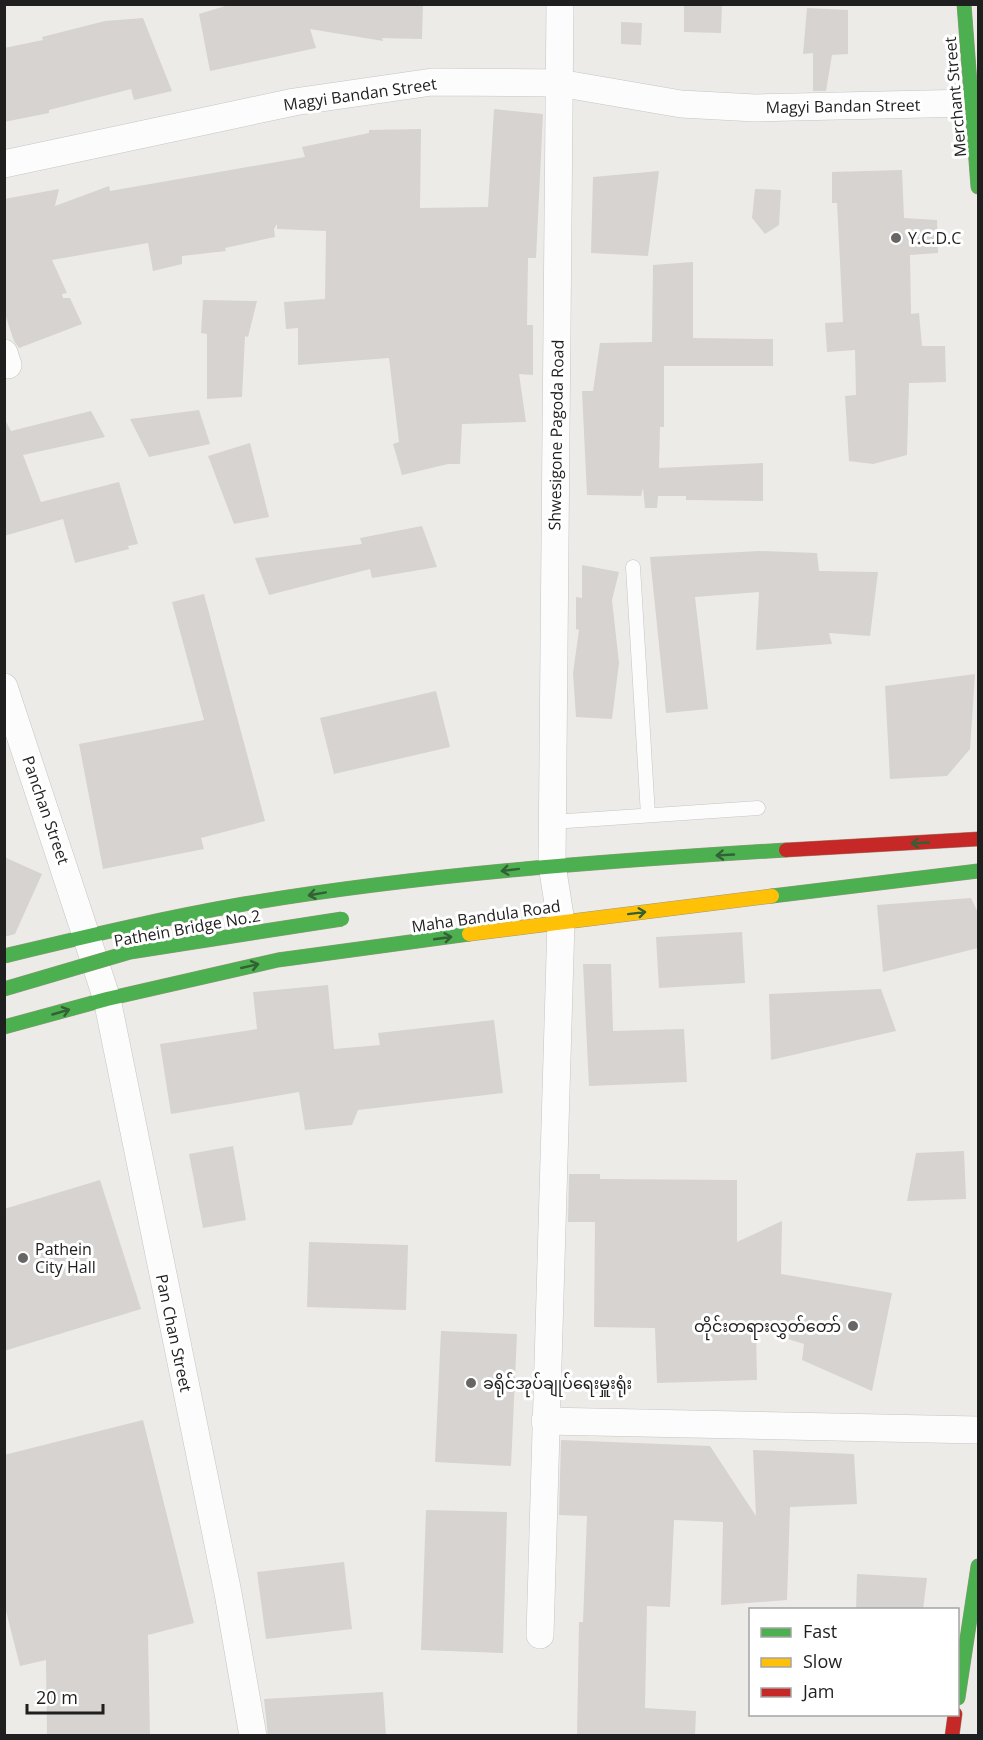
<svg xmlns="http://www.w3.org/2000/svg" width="983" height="1740" font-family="'Open Sans','Noto Sans Myanmar',sans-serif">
	<rect width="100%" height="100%" fill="#edebe8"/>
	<g fill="#d6d3d0">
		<path d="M232 4H423L422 39 382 38 383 41 310 29 316 48 210 71 199 14Z"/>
		<path d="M684 4H722L721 33 684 32Z"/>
		<path d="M807 8 848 10V54L832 55 826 91H813V53L803 54Z"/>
		<path d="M143 18 172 91 134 100 131 89 49 110V113L4 122V48L43 40 42 37 105 21Z"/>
		<path d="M621 22 642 23 641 45 621 44Z"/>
		<path d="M494 109 543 114 536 258H528L527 325H533V375L519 374 526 422 462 424 460 464H448L402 475 393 444 399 442 389 358 298 365V328L286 329 284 302 325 299 326 231 277 229V224L274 229 275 237 225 248 226 251 182 256V264L153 271 148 243 52 260 67 293 62 294 63 298H70L82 324 19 348 14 341 4 311V199L59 189 55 206 109 186 110 191 305 157 302 147 369 133V130L421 129 420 208 488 207Z"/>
		<path d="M902 170 904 218 937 220 938 253 910 255 911 314 919 313 922 346H945L946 382 909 383 907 455 873 464 849 461 845 396 856 395 855 350 827 352 825 323 843 322 837 203H832V172Z"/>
		<path d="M659 171 648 256 591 253 593 177Z"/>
		<path d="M755 189 781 190 779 225 765 234 752 218Z"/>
		<path d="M693 262V338L773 339V366H664V427H660L659 468 763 463V501L686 500V496H658L657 508H645L643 488 641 496 587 495 582 391H593L600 343 652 342 653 265Z"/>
		<path d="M203 300 257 301 248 337 245 336 242 397 207 399V334L201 333Z"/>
		<path d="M199 410 210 444 149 457 130 419Z"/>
		<path d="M91 411 105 437 23 455 41 502 119 482 138 544 128 546 129 549 75 563 63 519 4 536V418L11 431Z"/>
		<path d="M250 443 269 517 234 524 208 456Z"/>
		<path d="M422 526 437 567 372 578 370 569 269 595 255 558 362 544 360 538Z"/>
		<path d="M759 551 817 553 819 571 878 572 870 636 829 633 832 644 756 650 759 592 695 597 708 709 666 713 650 557Z"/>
		<path d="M582 565 619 572 612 600 619 663 612 719 576 717 573 673 579 630 576 629V597L582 598Z"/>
		<path d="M204 594 265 821 201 838 204 849 103 869 79 744 204 720 172 602Z"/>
		<path d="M975 674 970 749 947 776 890 779 885 686Z"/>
		<path d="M436 691 450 747 334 774 320 718Z"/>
		<path d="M4 857 42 874 15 934 4 937Z"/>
		<path d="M971 898 978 913V948L883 972 877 905Z"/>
		<path d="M742 932 745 983 659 988 656 937Z"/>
		<path d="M583 964H611L613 1031 684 1029 687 1082 589 1086Z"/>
		<path d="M328 985 334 1049 380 1045 378 1033 494 1020 503 1093 358 1110 352 1125 305 1130 299 1092 171 1114 160 1044 257 1029 253 992Z"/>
		<path d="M881 989 896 1031 771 1060 769 994Z"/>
		<path d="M233 1146 246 1220 203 1228 189 1154Z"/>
		<path d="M964 1151 966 1199 907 1201 916 1153Z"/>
		<path d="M569 1174H600V1179L737 1180V1242L782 1221 781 1274 892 1293 872 1391 802 1360 804 1344 756 1329 757 1380 657 1383 655 1328 594 1327 595 1222H568Z"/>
		<path d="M100 1180 141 1309 4 1351V1209Z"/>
		<path d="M309 1242 408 1245 406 1310 307 1307Z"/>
		<path d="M441 1331 517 1334 511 1466 435 1462Z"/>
		<path d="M143 1420 194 1623 148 1635 150 1736H47L46 1660 20 1666 4 1603V1455Z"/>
		<path d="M561 1440 710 1446 756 1516 753 1450 854 1454 857 1504 790 1507 787 1600 721 1605 723 1522 674 1520 670 1607 647 1606 645 1708 696 1711 695 1736H577L579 1622H583L587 1516 559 1515Z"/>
		<path d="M426 1510 507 1512 503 1653 421 1650Z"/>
		<path d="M344 1562 352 1629 266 1639 257 1572Z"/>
		<path d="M857 1574 927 1578 923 1610H856Z"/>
		<path d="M383 1692 386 1736H268L264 1699Z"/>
	</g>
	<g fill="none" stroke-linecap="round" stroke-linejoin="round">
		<g stroke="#c6c5c4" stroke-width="15">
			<g id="lane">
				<path d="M633 567 648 815"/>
				<path d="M552 822 758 808"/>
			</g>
		</g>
		<g stroke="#c6c5c4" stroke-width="28">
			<g id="street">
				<path d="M4 164 294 102 432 82 559 83 681 104 755 108 971 103"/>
				<path d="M4 353 8 365"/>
				<path d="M4 687 107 999 228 1593 253 1736"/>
				<path d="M545 1421 978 1430"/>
				<path d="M540 1635 561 922 552 865 560 4"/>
			</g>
		</g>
		<g stroke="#99977e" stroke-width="15">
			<g id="fast">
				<path d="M964 4 978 187"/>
				<path d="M772 896 978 871"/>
				<path d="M4 956C84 937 163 918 244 904 423 874 605 861 786 850"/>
				<path d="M4 1027 107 999 278 960 469 934"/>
				<path d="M958 1698 978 1566"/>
			</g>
		</g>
		<g stroke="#99977e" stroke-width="15">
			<path id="slow" d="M469 934 772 896"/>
		</g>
		<g stroke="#99977e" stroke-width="15">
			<g id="jam">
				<path d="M786 850 978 839"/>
				<path d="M952 1736 955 1714"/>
			</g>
		</g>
		<use href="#lane" stroke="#fcfcfc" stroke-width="14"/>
		<use href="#street" stroke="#fcfcfc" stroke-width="27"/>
		<use href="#fast" stroke="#4caf50" stroke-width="14"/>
		<use href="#slow" stroke="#ffc107" stroke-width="14"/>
		<use href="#jam" stroke="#c62828" stroke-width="14"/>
		<g stroke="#99977e" stroke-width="15" stroke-linecap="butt">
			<path id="fast-bridge" d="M4 989 130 952 342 919"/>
		</g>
		<use href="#fast-bridge" stroke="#4caf50" stroke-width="14"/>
	</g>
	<defs><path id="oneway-shaft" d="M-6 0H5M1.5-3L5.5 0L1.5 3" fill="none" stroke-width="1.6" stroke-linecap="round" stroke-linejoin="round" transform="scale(1.5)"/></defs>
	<g stroke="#336035">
		<use href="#oneway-shaft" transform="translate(920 843) rotate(177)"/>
		<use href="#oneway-shaft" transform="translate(725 855) rotate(177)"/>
		<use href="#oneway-shaft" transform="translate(510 870) rotate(173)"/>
		<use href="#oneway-shaft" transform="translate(317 894) rotate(170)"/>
		<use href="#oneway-shaft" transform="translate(637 913) rotate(-7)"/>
		<use href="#oneway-shaft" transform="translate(443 938) rotate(-8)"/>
		<use href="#oneway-shaft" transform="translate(250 966) rotate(-13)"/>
		<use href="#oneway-shaft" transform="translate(61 1012) rotate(-16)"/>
	</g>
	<g fill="#676665" stroke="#fff" stroke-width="2">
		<circle cx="896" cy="238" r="6"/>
		<circle cx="23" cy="1258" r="6"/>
		<circle cx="853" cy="1326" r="6"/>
		<circle cx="471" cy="1383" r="6"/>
	</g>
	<g text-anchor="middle" stroke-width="6" stroke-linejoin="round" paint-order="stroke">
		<g font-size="16" fill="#1f1f1f" stroke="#fff">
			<text transform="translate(360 94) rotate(-8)" y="6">Magyi Bandan Street</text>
			<text transform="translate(955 97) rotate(-95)" y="6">Merchant Street</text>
			<text transform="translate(843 106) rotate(-1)" y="6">Magyi Bandan Street</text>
			<text transform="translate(556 435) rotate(-89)" y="6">Shwesigone Pagoda Road</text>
			<text transform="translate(46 810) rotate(71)" y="6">Panchan Street</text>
			<text transform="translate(486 916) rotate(-8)" y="6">Maha Bandula Road</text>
			<text transform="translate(187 928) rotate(-10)" y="6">Pathein Bridge No.2</text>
			<text transform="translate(174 1333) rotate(78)" y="6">Pan Chan Street</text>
		</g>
		<g font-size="16" fill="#1f1f1f" stroke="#fff" text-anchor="start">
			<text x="908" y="244">Y.C.D.C</text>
			<text x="35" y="1255">Pathein<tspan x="35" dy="18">City Hall</tspan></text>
			<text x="841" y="1332" text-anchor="end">တိုင်းတရားလွှတ်တော်</text>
			<text x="483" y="1389">ခရိုင်အုပ်ချုပ်ရေးမှူးရုံး</text>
		</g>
	</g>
	<rect width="983" height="1740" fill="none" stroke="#1f1f1f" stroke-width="12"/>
	<rect x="749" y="1608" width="210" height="108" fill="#ffffff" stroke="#a5a5a5" stroke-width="1.5"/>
	<rect x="761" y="1628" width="30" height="9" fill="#4caf50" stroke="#a5a5a5" stroke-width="1.5"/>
	<text x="803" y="1638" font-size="18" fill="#1f1f1f">Fast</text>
	<rect x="761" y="1658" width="30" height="9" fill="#ffc107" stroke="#a5a5a5" stroke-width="1.5"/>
	<text x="803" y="1668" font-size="18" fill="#1f1f1f">Slow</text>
	<rect x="761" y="1688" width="30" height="9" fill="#c62828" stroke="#a5a5a5" stroke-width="1.5"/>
	<text x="803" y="1698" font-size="18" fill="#1f1f1f">Jam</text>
	<path d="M27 1704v9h76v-9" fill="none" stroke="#1f1f1f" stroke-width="3"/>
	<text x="36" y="1704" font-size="18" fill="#1f1f1f" stroke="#ffffff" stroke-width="4.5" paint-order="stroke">20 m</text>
</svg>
